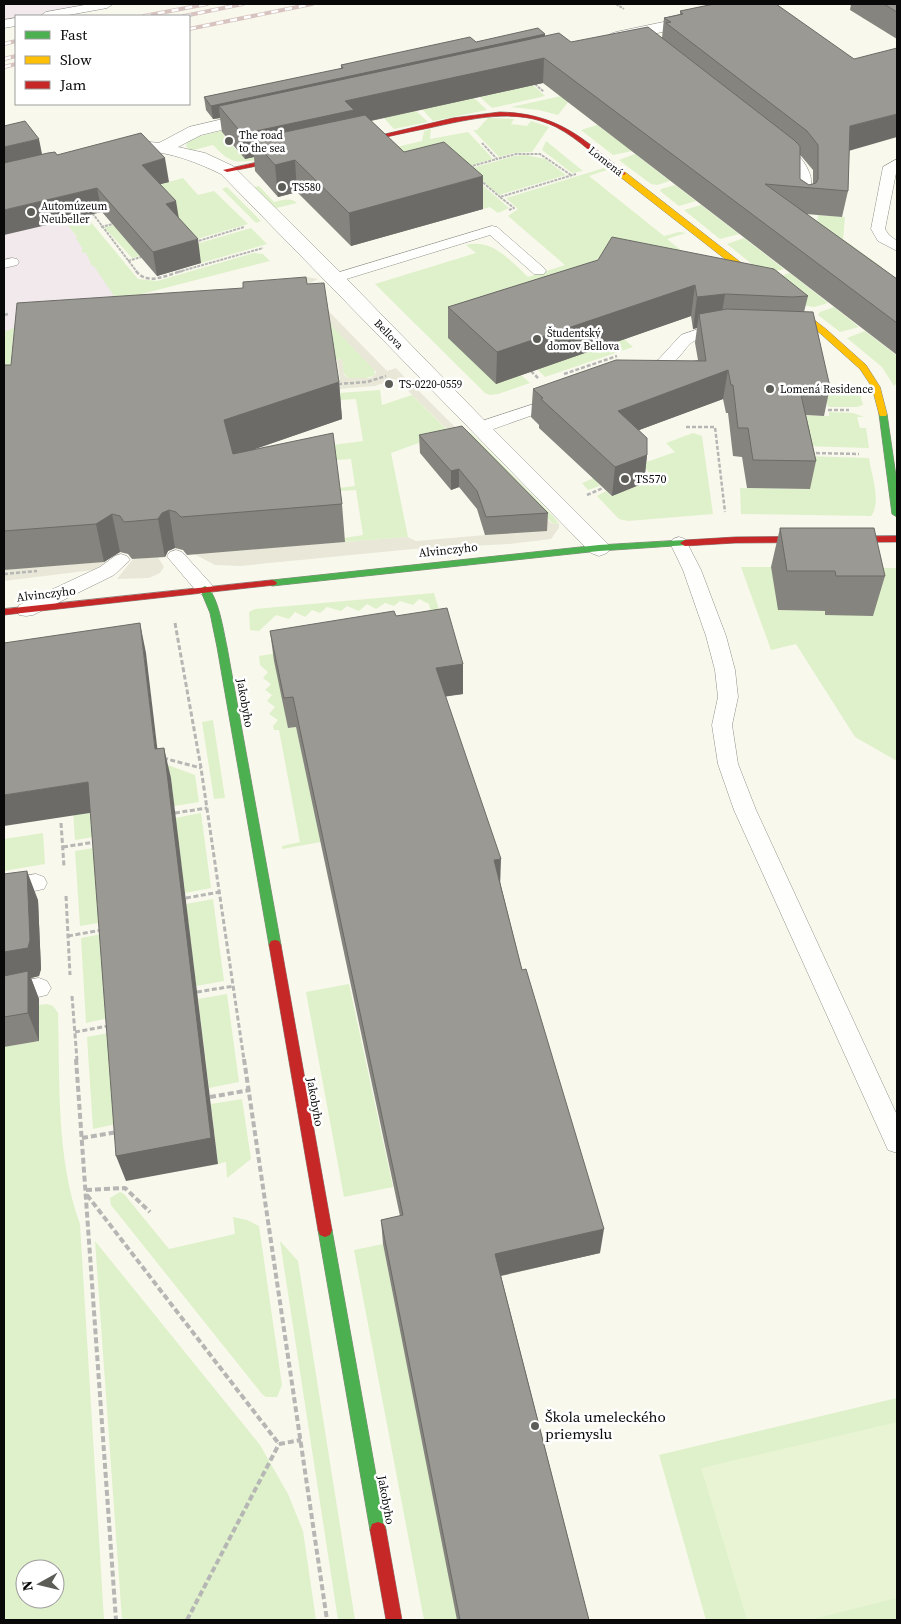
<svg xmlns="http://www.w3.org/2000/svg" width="901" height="1624" font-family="'Source Serif 4',serif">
	<rect width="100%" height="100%" fill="#f9f8ec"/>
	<g fill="#f1e9eb">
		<path d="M4 4H107L46 16H16V22L4 24Z"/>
		<path d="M46 193 64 220 123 298 4 337V203Z"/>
	</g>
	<g fill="#def1ca" fill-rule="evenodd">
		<path d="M533 85 545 96 492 108 480 97Z"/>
		<path d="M575 93 558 115 539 110 511 107Z"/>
		<path d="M474 98 487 110 433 121 422 109Z"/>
		<path d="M416 111 428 122 394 129 384 118Z"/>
		<path d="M488 118 514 119 511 124 527 126 531 121 549 127 532 152 514 153 499 157 473 130H477Z"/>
		<path d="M597 125 632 151 613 155 581 130Z"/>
		<path d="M431 129 430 139 468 132 493 159 463 168 509 208 498 213 490 207 483 209 444 174 314 209 298 192 385 144 392 138V148L422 141 424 131Z"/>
		<path d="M221 131 236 150 253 147 263 159C236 163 232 165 213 145L190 151 186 146 188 140 192 138Z"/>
		<path d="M546 141 583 171 572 173 542 150Z"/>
		<path d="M635 154 670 181 657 185 651 184 619 160Z"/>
		<path d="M526 155 545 159 566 175 499 195 469 169 514 156Z"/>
		<path d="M604 168 607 170 589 176 664 236 679 232 686 233 667 239 729 289 609 268 521 375 530 383 498 394 490 395 485 393 375 284 476 253 466 245C493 238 510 261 528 277L565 265 508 216 518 209 506 198Z"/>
		<path d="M183 178 198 195 214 191 248 224 183 243 137 191Z"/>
		<path d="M675 185 696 201 679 206 660 191 661 189Z"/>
		<path d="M259 186 274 202C282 200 291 197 297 203L276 208 254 187Z"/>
		<path d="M227 187 261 221 256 223 222 189Z"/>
		<path d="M701 205 739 234 720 239 684 210Z"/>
		<path d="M85 215 138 279 157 281 254 253 263 254 270 261 130 297 4 389V332L21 325 19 321 114 296 94 266H92L86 253H83L81 250 83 249 76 238 77 237 64 220Z"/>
		<path d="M818 215 845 217 843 239 882 267 879 268 817 224Z"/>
		<path d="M113 225 140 256 132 258 104 227Z"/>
		<path d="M251 228 267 244 201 263 186 247Z"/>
		<path d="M744 238 784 269 769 273H763L727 244Z"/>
		<path d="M790 273 828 303 814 307 807 306 774 281 775 278Z"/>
		<path d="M834 307 859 327 840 332 818 315 820 312Z"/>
		<path d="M330 322 374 368 375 375C369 378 351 382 346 376 342 373 343 365 342 359L335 360Z"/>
		<path d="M865 331 897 356V382L894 386 882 367 847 338Z"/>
		<path d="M624 339 633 347 545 377 537 369Z"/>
		<path d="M380 390 382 405 412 395 449 432 391 453 408 537 345 542 344 538 363 535 356 490 339 491 338 488 355 486 351 459 335 460 333 445 363 441 356 399 340 400 339 393Z"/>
		<path d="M824 392 860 394 863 405 857 407H828Z"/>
		<path d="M829 412 853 413 864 417H857L860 428H866L869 448 801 446 794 415 829 416Z"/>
		<path d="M458 430 471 433 554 517 559 524 552 523Z"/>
		<path d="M693 433 702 436 713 514 628 521 619 519 597 496 606 491 611 496 656 479 639 462 594 479 600 486 588 490 582 483 640 459 644 463 675 452 666 443Z"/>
		<path d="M803 456 869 458C871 474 882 502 871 516L741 514 740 488 809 489Z"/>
		<path d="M741 567H771L779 610 825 611 826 615 863 568H897V761L855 737 796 644 771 650Z"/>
		<path d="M434 593 441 617 433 619 429 604 419 599 413 605 400 601 394 606 385 603 376 609 367 604 359 611 347 606 341 611 327 607 320 613 312 610 305 617 295 612 289 619 276 615 259 631 250 630 249 612 255 609Z"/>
		<path d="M429 628 288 728 296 727 321 842 282 849V846L300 842 279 730H274L273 726 278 720 269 714 275 707 267 701 272 695 265 690 271 684 263 678 268 672 260 665 259 656Z"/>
		<path d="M213 720 225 798 214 799 202 722Z"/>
		<path d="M143 756 195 775 199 802 174 806 171 778 99 836 75 840 70 764Z"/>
		<path d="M201 813 211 888 185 893 175 818Z"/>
		<path d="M43 833 45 864 4 871V839Z"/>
		<path d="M100 847 105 922 80 926 75 851Z"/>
		<path d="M213 899 224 981 196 986 186 904Z"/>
		<path d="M107 933 113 1017 86 1023 81 938Z"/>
		<path d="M349 984 393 1187 344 1197 306 992Z"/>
		<path d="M227 994 239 1082 209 1088 198 999Z"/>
		<path d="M47 1004 53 1006 58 1013C60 1082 56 1158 80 1224L104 1620H4V1047L39 1041V1005ZM25 1569H55V1599H25Z"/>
		<path d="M114 1032 121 1123 93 1129 87 1037Z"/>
		<path d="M242 1099 251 1159 227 1178 226 1162 218 1164 211 1104Z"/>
		<path d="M120 1192 124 1194 169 1249 235 1234 233 1217 247 1220 259 1226 282 1385 277 1397H266L262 1394 111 1205 110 1198Z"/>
		<path d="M95 1241 260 1445 288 1494 303 1531 316 1620H122Z"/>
		<path d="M280 1241 298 1261 355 1620H338Z"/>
		<path d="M383 1244 458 1620H424L354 1250Z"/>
		<path d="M897 1398V1620H706L659 1455Z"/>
	</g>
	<path fill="#e8f4d4" d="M897 1422V1598L810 1620H747L701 1468Z"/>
	<g fill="#e9e7d7">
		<path d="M306 277 318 279 304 286 387 371 396 368 411 384 420 381 426 387 418 390 551 523 559 524V528L551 539 509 544 413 549 240 566 215 565 194 554 408 537 416 541 485 535 495 477 398 381 395 379 375 386 339 389 337 380H340L337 360 342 359 344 375 348 378H370L375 375 376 372 289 281Z"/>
		<path d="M158 557 164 567 160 573 149 578 117 579 133 559Z"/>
		<path d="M111 561 93 570 4 581V570Z"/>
	</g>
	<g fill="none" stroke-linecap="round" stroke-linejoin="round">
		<g stroke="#91918b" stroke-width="1">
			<g id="lane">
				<path d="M90 4H113L107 8 63 16H40L46 12Z"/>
				<path d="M16 18V26L4 28V20Z"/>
				<path d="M778 142C790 145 805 160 809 172 812 178 811 186 811 192 811 198 812 203 809 208L804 209 797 205 795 171 771 146Z"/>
				<path d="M897 159V168L885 229 889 235 897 241V251L878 241 871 229 883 167Z"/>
				<path d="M492 226 497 227 544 268 546 271 544 274H534L490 235 340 281H330L328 278 330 275Z"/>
				<path d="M12 258 17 259 19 262 17 265 4 268V260Z"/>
				<path d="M707 326 730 329 732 332 730 335C717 338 706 335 694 341 688 344 683 353 678 358 669 368 649 379 635 375L633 372 635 369 658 360 681 335Z"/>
				<path d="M558 396 564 398 566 401 564 404 485 432H473L471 428 473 424Z"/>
				<path d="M679 537 685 539 701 570 726 636 735 670 738 697 732 725 738 764 756 810 897 1115V1153L888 1150 734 810 718 764 712 725 718 697 715 670 706 636 683 570 670 543 673 539Z"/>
				<path d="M176 550 182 552 212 585 214 589 212 593 205 595 198 593 170 560 167 556 170 552Z"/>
				<path d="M121 554 127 556 130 560 114 575 33 615 26 616 19 615 17 610 19 605 100 567 115 556Z"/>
				<path d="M36 874 44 877 47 883 44 889 4 897V879Z"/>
				<path d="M39 978 47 981 51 988 47 995 4 1004V984Z"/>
			</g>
		</g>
		<g stroke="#91918b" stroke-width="1">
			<g id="street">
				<path d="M749 4H777L774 7 769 9 616 42 610 40 608 37 610 34 616 32Z"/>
				<path d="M257 111 263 112 265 116 263 120 201 135 178 147 205 153 233 166 342 274 487 423 607 543 611 548 607 553 599 556 591 553 221 174C196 162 171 152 143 151 132 151 122 154 112 152L109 148 112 144 142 141 159 143 189 127Z"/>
			</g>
		</g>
		<g stroke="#888782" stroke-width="1">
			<g id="fast">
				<path d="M883 411 887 414 897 483V517L892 514 879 414Z"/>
				<path d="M685 540 688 541V545L599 551 272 586 267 583 272 580 599 545Z"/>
				<path d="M205 586C218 591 224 634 227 647L281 945 279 949 275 950 271 949 269 945 217 647 210 613 200 589Z"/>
				<path d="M325 1223 330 1225 332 1230 386 1530 384 1536 378 1538 372 1536 370 1530 318 1230 320 1225Z"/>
			</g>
		</g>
		<g stroke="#888782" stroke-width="1">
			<path id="slow" d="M619 172H625L827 330 866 365 880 387 887 414 886 416H880L879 414 872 387 860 369 821 334 619 176Z"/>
		</g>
		<g stroke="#888782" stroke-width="1">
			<g id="jam">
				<path d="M500 112C543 113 570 127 602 154 610 160 619 167 626 174L619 176C599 159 579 139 556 127 516 107 471 119 429 128 403 133 377 139 351 145L347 143 453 118Z"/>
				<path d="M289 155 293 157 292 159 227 172 223 170Z"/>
				<path d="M897 536V542L735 543 685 546 680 543 685 540 735 537Z"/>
				<path d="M272 580 275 581 277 583 275 585 4 615V609Z"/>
				<path d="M275 940 279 941 281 945 332 1230 330 1235 325 1237 320 1235 318 1230 269 945 271 941Z"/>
				<path d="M378 1522 384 1524 386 1530 402 1620H386L370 1530 372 1524Z"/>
			</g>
		</g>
		<g stroke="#b6b6b4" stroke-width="2" stroke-dasharray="3 1" stroke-linecap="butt">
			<path d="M616 4 624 9"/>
			<path d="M535 84 544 92"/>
			<path d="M482 143 497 159 516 154H540L571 175"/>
			<path d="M469 167 497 159"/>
			<path d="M480 180 500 197"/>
			<path d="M90 210 137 272"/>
			<path d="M509 210 514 208 500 197 576 174"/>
			<path d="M101 227 113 224"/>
			<path d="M195 242 244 227"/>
			<path d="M128 261 141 257"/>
			<path d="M178 272 263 248"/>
		</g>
		<g stroke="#b6b6b4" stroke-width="2.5" stroke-dasharray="4 2" stroke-linecap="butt">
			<path d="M136 271C148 286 166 275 182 271"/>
			<path d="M4 315 8 314"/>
			<path d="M531 371 539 379"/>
			<path d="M564 374 617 356"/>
			<path d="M338 384 367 382 386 376"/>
			<path d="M828 410H849"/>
			<path d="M686 427H715L725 512"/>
			<path d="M810 453 859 454"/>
			<path d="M587 495 603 488"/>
			<path d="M4 574 37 571"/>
		</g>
		<g stroke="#b6b6b4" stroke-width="3" stroke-dasharray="5 2.5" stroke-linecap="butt">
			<path d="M175 623 201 768 244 1060"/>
			<path d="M163 758 201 768"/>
			<path d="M175 813 207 808"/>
			<path d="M61 823 64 867"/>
			<path d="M63 847 95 842"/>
			<path d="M66 896 70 975"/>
			<path d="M186 898 220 892"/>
			<path d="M68 936 102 930"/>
			<path d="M197 992 234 986"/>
			<path d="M72 996 77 1060"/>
			<path d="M75 1032 108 1026"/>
		</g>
		<g stroke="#b6b6b4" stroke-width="4" stroke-dasharray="6 3" stroke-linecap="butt">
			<path d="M76 1059 116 1620"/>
			<path d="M244 1059 327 1620"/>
			<path d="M210 1097 250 1090"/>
			<path d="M82 1138 118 1132"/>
			<path d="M86 1190 125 1188 150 1212"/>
			<path d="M87 1195 279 1444"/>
			<path d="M279 1444 301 1440"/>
			<path d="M187 1620 279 1444"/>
		</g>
		<use href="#lane" fill="#fefefc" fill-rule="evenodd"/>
		<use href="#street" fill="#fefefc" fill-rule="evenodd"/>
		<use href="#fast" fill="#4caf50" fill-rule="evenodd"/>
		<use href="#slow" fill="#ffc107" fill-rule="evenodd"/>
		<use href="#jam" fill="#c62828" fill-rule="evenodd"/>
		<g stroke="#d7c4c1" stroke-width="4">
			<g id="rail">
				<path d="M144 16 207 4"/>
				<path d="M184 16 243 4"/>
				<path d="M189 29 312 4"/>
				<path d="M4 44 16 41"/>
				<path d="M4 59 16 56"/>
				<path d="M4 67 16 64"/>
			</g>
		</g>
		<use href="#rail" stroke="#fff" stroke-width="2.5" stroke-dasharray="7" stroke-linecap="butt"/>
	</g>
	<g fill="#85847e" fill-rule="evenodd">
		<path d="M851 4H897V39L850 10Z"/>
		<path d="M680 11 849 151 848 191 842 217 806 214 897 279V355L543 83 371 121 404 152 483 209 351 246 297 192 278 197 255 171 254 157 245 159 222 132 220 118 213 119 206 110 204 97 341 69V65L476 42 545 34V36L571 42 662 38 664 18 680 14ZM800 155 802 157 813 170V184L809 185 800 179Z"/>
		<path d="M42 154 57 155 169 182 160 184 179 218 201 263 157 276 102 212Z"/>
		<path d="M598 260 808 296 804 312 830 387 824 416 806 415 816 461 810 489 747 488 742 457 733 456 728 413H726L723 399 639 430 647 455 644 483 612 496 539 428V425L531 417 533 389 698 360 695 343 697 328 693 329 691 316 496 384 448 338V307Z"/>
		<path d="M4 365H11L339 382 342 419 250 451 342 504 345 542 187 555 183 550 175 548 168 551 165 557 132 559 128 554 120 552 104 562 4 570Z"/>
		<path d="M419 435 548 513 547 531 485 535 477 509 459 487 451 490 420 453Z"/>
		<path d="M780 528 885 576 873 616 825 615V611L778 610 771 567Z"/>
		<path d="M396 616 463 664V694L445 696 500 882 522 970 600 1253 501 1276 589 1620H457L383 1244 381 1220 400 1216 296 727 288 728 274 661 270 631Z"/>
		<path d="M4 874 38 900 41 969 39 976 31 978 39 999V1041L4 1047Z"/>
	</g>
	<g fill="#6c6b67">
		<path d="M545 34V46L219 106 220 118 213 119 211 106Z"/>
		<path d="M544 58 543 83 355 124 252 139 254 157 245 159 242 134 345 101Z"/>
		<path d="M897 114V137L845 152 850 126Z"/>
		<path d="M39 139 44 164 4 173V147Z"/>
		<path d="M165 158 169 182 146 188 142 165Z"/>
		<path d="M295 160 297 192 278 197 275 165Z"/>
		<path d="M483 176V209L351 246 349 213Z"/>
		<path d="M97 188 102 212 4 235V210Z"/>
		<path d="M176 201 180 225 166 204Z"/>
		<path d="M198 239 201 263 157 276 153 252Z"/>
		<path d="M695 285 691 316 496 384 497 352Z"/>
		<path d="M725 294 720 325 699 314 697 328 693 329 697 297Z"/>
		<path d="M728 370 723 399 615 439 618 411Z"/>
		<path d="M339 382 342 419 229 458 224 420Z"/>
		<path d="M647 455 644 483 612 496 615 467Z"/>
		<path d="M459 469V487L451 490V471Z"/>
		<path d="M169 510 175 548 168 551 165 557 158 519 162 513Z"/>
		<path d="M112 514 120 552 104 562 96 524Z"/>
		<path d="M140 623 146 653 161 779 155 749Z"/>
		<path d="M463 664V694L436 698V668Z"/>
		<path d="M164 748 171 778 218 1164 126 1181 116 1156Z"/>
		<path d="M88 782 96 812 4 826V795Z"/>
		<path d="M501 859 500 888 494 860Z"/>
		<path d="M27 871 38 900 41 969 39 976 31 978 39 999V1041L28 1013 4 983V952Z"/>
		<path d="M604 1229 600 1253 494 1277 495 1254Z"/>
	</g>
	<g fill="#9b9993" stroke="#6c6b67">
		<path d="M714 4H776L854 59 897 48V114L850 126 848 191 765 184 897 279V323L544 58 345 101 354 110 242 134 219 106 559 33 571 42 648 27 794 140 800 146V179L809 185 816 183 818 179V145L807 131 666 23 671 22 664 18 683 14 680 11Z"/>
		<path d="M884 4H897V12Z"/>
		<path d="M538 28 545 34 211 106 204 97 343 68 341 65 470 37 476 42Z"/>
		<path d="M365 115 404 152 444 142 483 176 349 213 295 160 275 165 252 139Z"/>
		<path d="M25 121 39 139 4 147V126Z"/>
		<path d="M141 133 165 158 142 165 176 201 166 204 198 239 153 252 97 188 4 210V163L48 153 55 152 57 155Z"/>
		<path d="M612 237 774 269 808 296 792 297 725 294 697 297 695 285 497 352 448 307 598 260Z"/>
		<path d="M306 277 307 284 324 283 339 382 224 420 233 454 333 433 342 504 181 517 176 512 169 510 162 513 158 519 124 522 120 516 112 514 96 524 4 531V365H11L17 303 243 288V282Z"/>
		<path d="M727 309 813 312 830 387 799 386 816 461 753 460 748 428H738L733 385H731L728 370 618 411 647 438V455L615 467 541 399 543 398 533 389 616 360 706 361 699 314Z"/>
		<path d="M462 426 548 513 486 517 477 491 459 469 451 471 419 435Z"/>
		<path d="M780 528H874L885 576H836L835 571H787Z"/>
		<path d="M447 608 463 664 436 668 501 859 494 860 522 970 526 969 604 1229 495 1254 589 1620H460L381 1220 403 1215 293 697 284 698 270 631 394 611 396 616Z"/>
		<path d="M140 623 155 749 164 748 211 1138 116 1156 88 782 4 795V643Z"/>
		<path d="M27 871 30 940 28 948 4 952V874Z"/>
		<path d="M28 971V1013L4 1017V976Z"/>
	</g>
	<g fill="#5d5d58" stroke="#fff" stroke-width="2">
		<circle cx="229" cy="141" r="5"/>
		<circle cx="282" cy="187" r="5"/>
		<circle cx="31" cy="212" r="5"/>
		<circle cx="537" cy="339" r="5"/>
		<circle cx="389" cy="384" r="5"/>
		<circle cx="770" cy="389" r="5"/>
		<circle cx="625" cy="479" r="5"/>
		<circle cx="535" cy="1426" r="5"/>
	</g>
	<g text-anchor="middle" stroke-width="5" stroke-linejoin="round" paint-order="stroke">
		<g font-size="11" fill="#090909" stroke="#fff" text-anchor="start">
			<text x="239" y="139">The road<tspan x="239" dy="13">to the sea</tspan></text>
			<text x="292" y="191">TS580</text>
			<text x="41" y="210">Automúzeum<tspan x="41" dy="13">Neubeller</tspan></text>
			<text x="547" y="337">Študentský<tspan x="547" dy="13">domov Bellova</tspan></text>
			<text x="399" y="388">TS-0220-0559</text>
			<text x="780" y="393">Lomená Residence</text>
		</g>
		<g font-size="11" fill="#090909" stroke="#fff">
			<text transform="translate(606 161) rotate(38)" y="4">Lomená</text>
			<text transform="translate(389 334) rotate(46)" y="4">Bellova</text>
		</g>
		<g font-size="12" fill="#090909" stroke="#fff" text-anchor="start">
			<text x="635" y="483">TS570</text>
		</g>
		<g font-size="12" fill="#090909" stroke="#fff">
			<text transform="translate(448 550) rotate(-6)" y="4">Alvinczyho</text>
			<text transform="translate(46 594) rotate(-7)" y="4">Alvinczyho</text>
			<text transform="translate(245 703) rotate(80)" y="4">Jakobyho</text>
			<text transform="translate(315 1102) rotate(80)" y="4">Jakobyho</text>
			<text transform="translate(386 1500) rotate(80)" y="4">Jakobyho</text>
		</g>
		<g font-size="15" fill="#090909" stroke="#fff" text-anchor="start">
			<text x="545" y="1422">Škola umeleckého<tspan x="545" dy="17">priemyslu</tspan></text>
		</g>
	</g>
	<rect width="901" height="1624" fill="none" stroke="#090909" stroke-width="10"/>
	<rect x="15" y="15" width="175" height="90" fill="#ffffff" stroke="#9d9d9d"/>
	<rect x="25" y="31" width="25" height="8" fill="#4caf50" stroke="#9d9d9d"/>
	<text x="60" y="40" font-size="15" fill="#090909">Fast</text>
	<rect x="25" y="56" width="25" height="8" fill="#ffc107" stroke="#9d9d9d"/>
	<text x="60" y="65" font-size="15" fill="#090909">Slow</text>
	<rect x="25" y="81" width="25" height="8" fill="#c62828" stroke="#9d9d9d"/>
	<text x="60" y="90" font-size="15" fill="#090909">Jam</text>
	<g transform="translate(40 1584) rotate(262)"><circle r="24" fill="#ffffff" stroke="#9d9d9d"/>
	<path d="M0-4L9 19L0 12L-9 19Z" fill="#5d5d58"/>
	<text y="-8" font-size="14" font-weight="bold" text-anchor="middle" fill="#090909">N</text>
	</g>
</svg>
